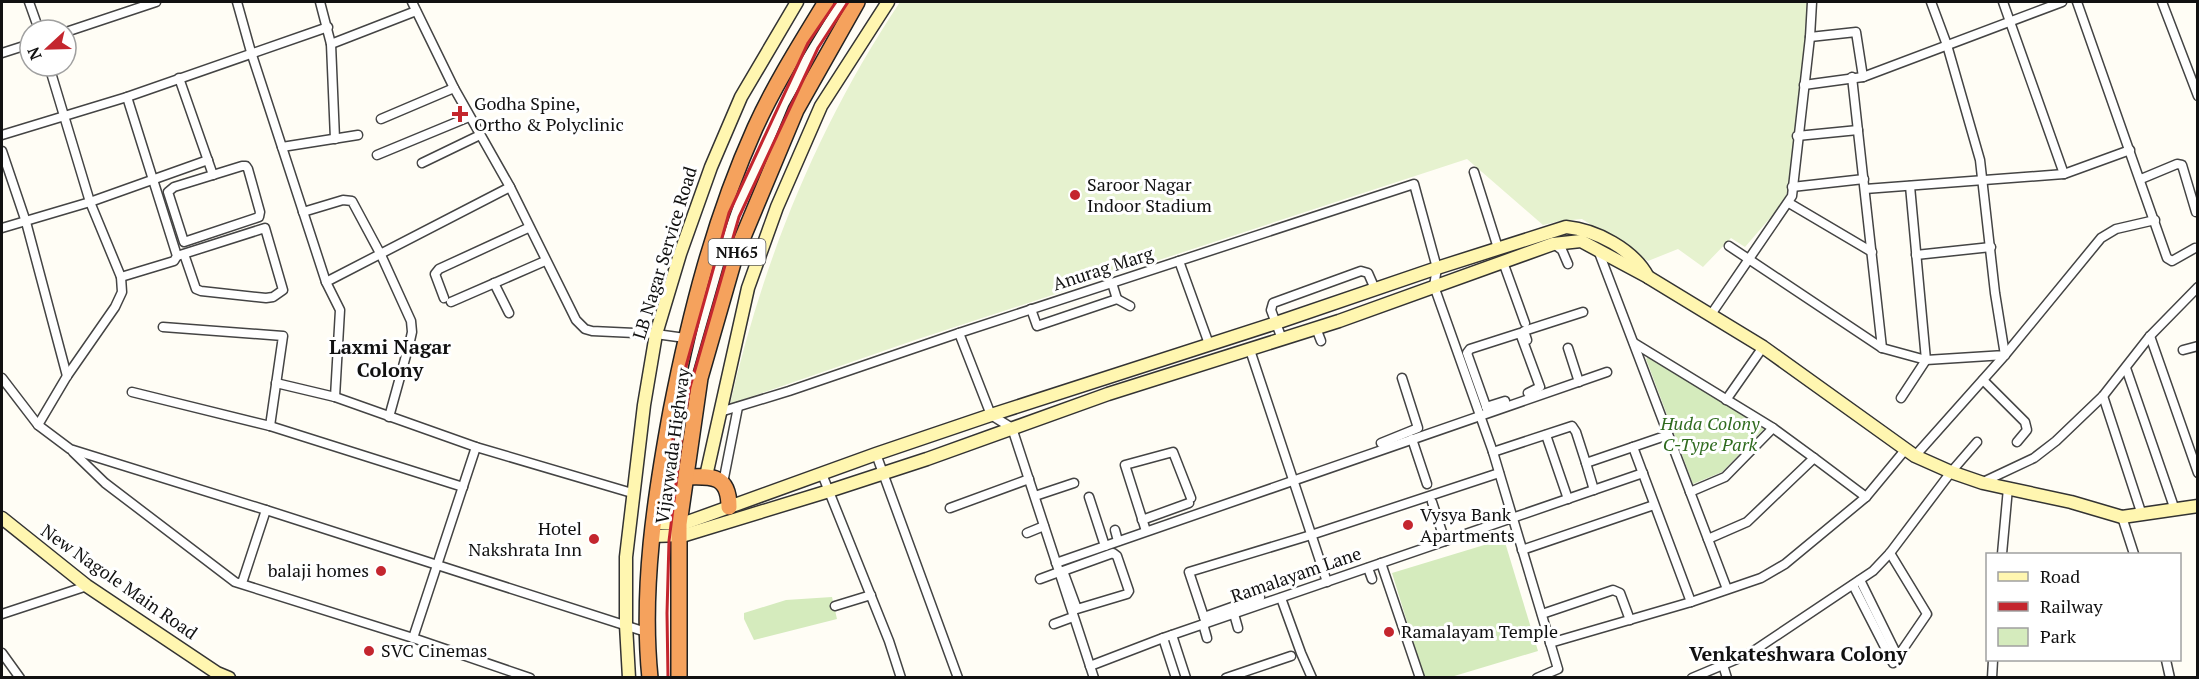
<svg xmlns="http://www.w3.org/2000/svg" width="2199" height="679" font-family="'PT Serif',serif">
	<rect width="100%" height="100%" fill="#fffdf5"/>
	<g fill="#d5ebbd">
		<path d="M1651 355 1764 429 1722 472 1693 484 1646 359Z"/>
		<path d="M1504 539 1538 651 1451 677H1424L1392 573Z"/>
		<path d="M832 597 837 619 754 640 744 619V613L786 600Z"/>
	</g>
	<path fill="#e6f2cf" d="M900 2H1809L1808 38 1789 188 1783 203 1745 247 1731 238 1703 267 1678 249 1648 261 1582 219 1560 221 1543 225 1467 159 912 341 730 404C763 260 818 125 900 2Z"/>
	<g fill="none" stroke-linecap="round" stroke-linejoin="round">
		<g stroke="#444" stroke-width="11">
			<g id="street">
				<path d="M29 2 39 30"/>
				<path d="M237 2 251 52 326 282 340 310 335 397"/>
				<path d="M320 2 331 44 335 139"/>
				<path d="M412 2 454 88 510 187 576 320 585 329 592 331 656 334 685 338"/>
				<path d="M2003 2 2064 174"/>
				<path d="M2077 2 2167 258 2172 261 2195 248"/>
				<path d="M2162 2 2198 96"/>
				<path d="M66 32 156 2"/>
				<path d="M1810 37 1856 32 1863 77"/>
				<path d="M331 44 416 11"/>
				<path d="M2 53 30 44"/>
				<path d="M1852 77 1882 348"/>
				<path d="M179 78 213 175"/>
				<path d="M1804 85 1863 77 2062 2"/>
				<path d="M381 119 454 88"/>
				<path d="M2 135 127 97 328 27"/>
				<path d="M1797 136 1858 130"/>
				<path d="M282 147 358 135"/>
				<path d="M2 151 26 222 67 376"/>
				<path d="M377 155 469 117"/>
				<path d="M422 163 480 135"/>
				<path d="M242 166H246L248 169 260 212 259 217 184 242 168 192 174 187Z"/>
				<path d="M1474 172 1498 248"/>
				<path d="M2141 179 2177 164 2182 165 2196 212"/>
				<path d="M1792 187 1864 179"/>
				<path d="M1865 189 2064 174 2130 150"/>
				<path d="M1789 203 1872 252"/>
				<path d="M303 212 343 200 352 201 381 255 411 321 412 332 410 341 389 417"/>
				<path d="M2 228 90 202 208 160"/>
				<path d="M1554 244 1562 250 1568 264"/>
				<path d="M1729 246 1882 348 1926 360 2005 355 1995 293 1980 160 1947 45 1931 2"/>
				<path d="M1598 250 1727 589"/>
				<path d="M1916 255 1991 247"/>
				<path d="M177 256 265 228 283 290 273 297 266 298 201 291 196 289 184 254"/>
				<path d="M1179 261 1209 344"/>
				<path d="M1503 262 1525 323"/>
				<path d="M121 277 174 261 177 256 127 97"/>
				<path d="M326 282 510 187"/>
				<path d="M494 283 509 313"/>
				<path d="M444 298 435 274 439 269 528 228"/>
				<path d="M1117 299 1130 306"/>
				<path d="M451 302 545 261"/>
				<path d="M1031 309 1037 326 1117 299 1112 283"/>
				<path d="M1710 316 1792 196 1810 37 1812 2"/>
				<path d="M163 327 283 336 270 426"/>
				<path d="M1316 328 1321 341"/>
				<path d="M959 333 991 415 1012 428 1094 678"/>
				<path d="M2150 336 2198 473"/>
				<path d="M1282 339 1271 310 1273 303 1361 271 1368 273 1375 289"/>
				<path d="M1527 340 1524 331 1583 312"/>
				<path d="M1634 343 1773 428 1814 458"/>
				<path d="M1568 348 1579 382"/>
				<path d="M1250 350 1327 582"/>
				<path d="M2183 350 2198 346"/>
				<path d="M2126 368 2175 510"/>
				<path d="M2 378 38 425 70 449 266 510 649 633"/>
				<path d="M1983 380 2025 422 2027 430 2017 442"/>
				<path d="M276 383 335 397 476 447 632 493"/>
				<path d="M132 392 270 426 463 487"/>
				<path d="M2103 396 2142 515"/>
				<path d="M1901 398 1926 360 1910 186"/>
				<path d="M1726 400 1763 347"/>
				<path d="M1486 407 1505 401"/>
				<path d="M720 412 789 391 959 333 1414 184 1437 268 1434 286 1493 452 1558 669 1537 678"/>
				<path d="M1488 412 1467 353 1470 349 1520 333 1540 387 1528 393"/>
				<path d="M38 425 67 376 115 307 122 292 121 277 90 202 49 66"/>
				<path d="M1546 435 1568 499"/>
				<path d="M1412 439 1427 484"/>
				<path d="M1381 443 1418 428 1402 378"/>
				<path d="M1633 447 1691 602"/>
				<path d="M73 452 105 483 235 582 413 638 530 678"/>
				<path d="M1493 452 1572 426 1576 432 1586 463 1668 435"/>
				<path d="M876 454 958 678"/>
				<path d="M1915 456 2005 355 2101 238 2116 229 2155 220"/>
				<path d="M1586 463 1594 490"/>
				<path d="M822 474 889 641 901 678"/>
				<path d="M1983 482 2034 458 2056 441 2103 396 2150 336 2198 287"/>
				<path d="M723 483 738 407"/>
				<path d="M1690 492 1725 477 1773 428"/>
				<path d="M1035 496 1074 483"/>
				<path d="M1089 497 1105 546"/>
				<path d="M1432 502 1445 541"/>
				<path d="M950 508 1029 479"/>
				<path d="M2122 517 2134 554"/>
				<path d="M1142 520 1189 503"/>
				<path d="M1115 530 1118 541"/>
				<path d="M1146 531 1125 465 1173 452 1191 498"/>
				<path d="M1027 533 1044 526"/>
				<path d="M1708 539 1747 522 1814 458 1866 497"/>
				<path d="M1522 550 1654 505"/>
				<path d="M1113 553 1117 556 1129 591 1127 594 1077 609 1063 571Z"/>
				<path d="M2002 554 2008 488"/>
				<path d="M1056 563 1607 372"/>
				<path d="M1381 563 1420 678"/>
				<path d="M1368 568 1372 579"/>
				<path d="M1040 579 1059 572"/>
				<path d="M1860 580 1896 653 1901 652 1927 614 1890 553"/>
				<path d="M242 583 266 510"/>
				<path d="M1853 585 1893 663"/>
				<path d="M1281 598 1301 653 1312 678"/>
				<path d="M835 606 871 595"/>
				<path d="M2 614 87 586"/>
				<path d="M1234 614 1238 628"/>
				<path d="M1542 614 1613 590 1620 593 1630 620"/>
				<path d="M1204 617 1260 597"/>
				<path d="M1206 623 1189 572 1311 535 1499 473"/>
				<path d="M1054 624 1073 617"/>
				<path d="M1203 624 1207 638"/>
				<path d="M1172 635 1186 678"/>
				<path d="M413 638 476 447"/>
				<path d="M1163 638 1176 678"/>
				<path d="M1550 643 1691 602 1761 578 1785 564 1866 497 1905 450"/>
				<path d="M2 653 20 678"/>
				<path d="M2166 660 2170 678"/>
				<path d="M1723 665 1727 678"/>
				<path d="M1090 666 1163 638 1643 473"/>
				<path d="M1226 678 1291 656"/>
				<path d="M1692 678 1749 654 1873 571 1890 553 1951 472 1977 442"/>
				<path d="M1992 678 1993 660"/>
			</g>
		</g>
		<g stroke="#333" stroke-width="15">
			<g id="secondary">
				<path d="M706 476 748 288 777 207 821 106 888 2"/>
				<path d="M2 518 87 586 217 673 229 678"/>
				<path d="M653 523H685L876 454 991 415 1276 323 1437 268 1566 227C1596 230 1633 249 1648 277"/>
				<path d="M651 536 685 535 829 491 927 459 1108 394 1339 321 1553 244 1581 241 1648 277 1763 347 1915 456 1951 472 1983 483 2071 502 2122 517 2198 506"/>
				<path d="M629 678 626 625V557L644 405 656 334 680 254 711 167 741 97 797 2"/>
			</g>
		</g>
		<g stroke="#222" stroke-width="18">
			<g id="highway">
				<path d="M686 477C712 476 729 475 729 507"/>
				<path d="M650 678C641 589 655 498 671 411 690 314 714 219 755 128 775 84 801 43 826 2"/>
				<path d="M679 678V524L700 378 735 256 796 110 857 2"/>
			</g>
		</g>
		<use href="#street" stroke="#fff" stroke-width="8"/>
		<use href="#secondary" stroke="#fff6b0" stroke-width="12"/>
		<use href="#highway" stroke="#f5a25d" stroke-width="15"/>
		<g stroke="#c4262e" stroke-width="3">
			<path d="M676 419 681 384 729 213 808 43 836 2"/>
			<path d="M667 484 673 439"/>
			<path d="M668 678 667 613 669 541 683 427 690 387 739 217 818 48 848 2"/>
		</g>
	</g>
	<g fill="#c4262e" stroke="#fff" stroke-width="2">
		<path d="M457 105h6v6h6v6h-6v6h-6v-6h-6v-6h6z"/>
		<circle cx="1075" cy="195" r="6"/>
		<circle cx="1408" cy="525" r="6"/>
		<circle cx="594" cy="539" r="6"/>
		<circle cx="381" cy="571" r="6"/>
		<circle cx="1389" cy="632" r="6"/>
		<circle cx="369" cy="651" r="6"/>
	</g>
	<g text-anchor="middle" stroke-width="6" stroke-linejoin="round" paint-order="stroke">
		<rect fill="#fff" stroke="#585858" stroke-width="1.5" x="708.5" y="239" width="57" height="26" rx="4.5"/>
		<g font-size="16" font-weight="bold" fill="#111">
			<text x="737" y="258">NH65</text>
		</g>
		<g font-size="18" fill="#111" stroke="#fff" text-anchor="start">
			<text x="474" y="110">Godha Spine,<tspan x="474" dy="21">Ortho &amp; Polyclinic</tspan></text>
			<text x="1087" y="191">Saroor Nagar<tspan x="1087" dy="21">Indoor Stadium</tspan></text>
			<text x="1420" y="521">Vysya Bank<tspan x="1420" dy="21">Apartments</tspan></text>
			<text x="582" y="535" text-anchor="end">Hotel<tspan x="582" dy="21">Nakshrata Inn</tspan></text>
			<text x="369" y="577" text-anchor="end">balaji homes</text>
			<text x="1401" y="638">Ramalayam Temple</text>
			<text x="381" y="657">SVC Cinemas</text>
		</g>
		<g font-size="18" fill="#111" stroke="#fff">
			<text transform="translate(665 253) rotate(-73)" y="6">LB Nagar Service Road</text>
			<text transform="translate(1103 269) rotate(-18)" y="6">Anurag Marg</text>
			<text transform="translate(673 446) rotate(-82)" y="6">Vijaywada Highway</text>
			<text transform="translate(1296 575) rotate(-19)" y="6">Ramalayam Lane</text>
			<text transform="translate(119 582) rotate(35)" y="6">New Nagole Main Road</text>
		</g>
		<g font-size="18" font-style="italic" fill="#2f6b1f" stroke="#fff">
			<text x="1710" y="430">Huda Colony<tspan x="1710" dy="21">C-Type Park</tspan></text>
		</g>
		<g font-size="20" font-weight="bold" fill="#111" stroke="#fff">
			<text x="390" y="354">Laxmi Nagar<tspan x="390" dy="23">Colony</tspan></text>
			<text x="1798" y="661">Venkateshwara Colony</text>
		</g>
	</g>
	<rect width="2199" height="679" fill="none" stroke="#111111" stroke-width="6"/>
	<rect x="1986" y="553" width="195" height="108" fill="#ffffff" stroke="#a0a0a0" stroke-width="1.5"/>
	<rect x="1998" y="572" width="30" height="9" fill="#fff6b0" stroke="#a0a0a0" stroke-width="1.5"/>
	<text x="2040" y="583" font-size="18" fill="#111111">Road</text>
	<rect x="1998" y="602" width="30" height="9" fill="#c4262e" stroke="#a0a0a0" stroke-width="1.5"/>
	<text x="2040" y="613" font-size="18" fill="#111111">Railway</text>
	<rect x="1998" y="628" width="30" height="18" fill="#d5ebbd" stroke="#a0a0a0" stroke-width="1.5"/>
	<text x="2040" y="643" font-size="18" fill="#111111">Park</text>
	<g transform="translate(48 48) rotate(248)"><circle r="28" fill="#ffffff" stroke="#a0a0a0" stroke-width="1.5"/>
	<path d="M0-4.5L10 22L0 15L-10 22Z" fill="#c4262e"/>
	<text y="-9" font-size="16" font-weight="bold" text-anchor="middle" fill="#111111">N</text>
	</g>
</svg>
